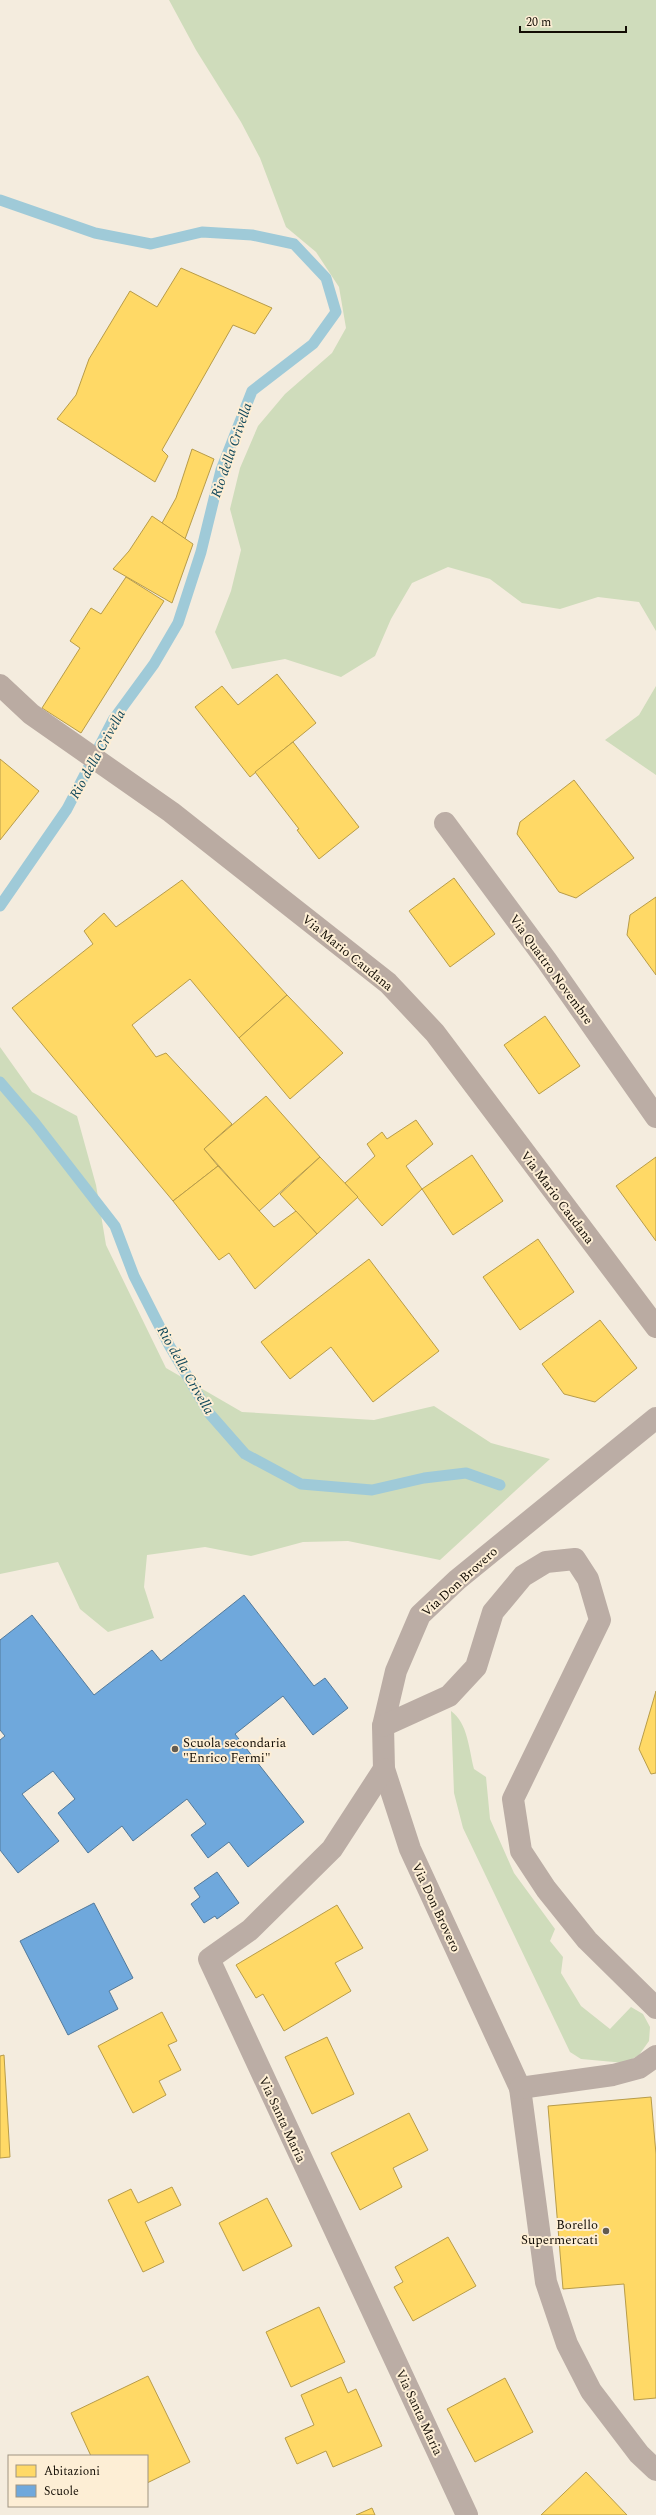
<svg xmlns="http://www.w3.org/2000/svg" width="656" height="2515" font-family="Spectral,serif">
	<rect width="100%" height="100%" fill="#f4ecde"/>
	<g fill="#cfdcbb">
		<path d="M169 0H656V631L639 602 598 597 560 609 522 603 490 579 448 567 412 583 391 619 375 656 341 677 285 659 232 669 215 632 231 591 241 550 230 509 240 468 258 426 285 394 332 353 346 328 339 287 316 252 286 227 260 158 241 122 196 50Z"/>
		<path d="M656 686V775L605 740 639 715Z"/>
		<path d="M0 1047 32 1092 77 1116 96 1185 106 1245 166 1368 242 1412 374 1420 434 1406 491 1443 550 1459 440 1560 348 1541 303 1542 251 1556 205 1547 147 1555 144 1587 154 1618 108 1632 80 1609 58 1562 0 1574Z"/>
		<path d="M451 1711C468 1723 469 1750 474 1769L486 1777 490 1819 514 1873 555 1929 550 1941 563 1957 561 1973 581 2006 610 2029 631 2007 643 2014 650 2027 649 2041 639 2055 625 2063 581 2059 570 2052 463 1828 454 1793Z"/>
	</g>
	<g fill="#ffd966" stroke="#b89c49">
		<path d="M181 268 272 308 255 334 233 325 162 450 168 456 155 482 57 419 76 395 89 359 130 291 157 307Z"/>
		<path d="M192 449 214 459 185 539 162 523 176 498Z"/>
		<path d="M152 516 193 544 172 603 113 569 129 551Z"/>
		<path d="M126 577 164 601 81 733 42 708 80 648 70 641 91 608 101 614Z"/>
		<path d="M277 674 316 723 250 777 195 707 222 686 238 705Z"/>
		<path d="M293 742 359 827 319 859 297 830 299 829 255 772Z"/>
		<path d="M0 759 39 791 0 840Z"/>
		<path d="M574 780 634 858 576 898 559 892 517 834 520 822Z"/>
		<path d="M454 878 495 934 450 967 409 911Z"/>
		<path d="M182 880 287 995 239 1038 190 979 132 1025 156 1057 166 1053 232 1124 204 1149 218 1166 173 1201 12 1008 93 944 84 931 104 913 116 927Z"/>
		<path d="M656 897V975L627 935 630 915Z"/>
		<path d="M287 995 343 1053 290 1099 239 1038Z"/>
		<path d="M545 1016 580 1066 539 1094 504 1045Z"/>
		<path d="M266 1096 320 1157 259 1211 204 1149Z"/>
		<path d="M416 1120 433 1144 406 1166 422 1189 382 1226 345 1183 375 1156 367 1144 382 1132 387 1139Z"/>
		<path d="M472 1155 503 1201 453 1235 422 1189Z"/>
		<path d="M320 1157 358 1197 317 1234 280 1194Z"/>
		<path d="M656 1157V1241L616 1186Z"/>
		<path d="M218 1166 274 1227 296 1211 317 1234 255 1289 229 1253 219 1260 173 1201Z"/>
		<path d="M538 1239 574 1292 520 1330 483 1277Z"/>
		<path d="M369 1259 439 1351 373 1402 331 1347 290 1379 261 1342Z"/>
		<path d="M600 1320 637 1368 595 1402 564 1394 542 1364Z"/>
		<path d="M656 1691V1773L651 1774 639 1749Z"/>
		<path d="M337 1905 363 1948 335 1963 351 1991 284 2031 263 1994 256 1998 236 1965Z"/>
		<path d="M162 2012 177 2041 168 2045 181 2070 159 2081 166 2095 133 2113 98 2046Z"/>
		<path d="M327 2037 354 2094 312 2114 285 2057Z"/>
		<path d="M4 2055 10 2157 0 2158V2056Z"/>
		<path d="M651 2097 656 2154V2398L634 2400 624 2284 563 2289 548 2106Z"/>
		<path d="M409 2113 428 2150 393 2168 402 2187 360 2210 331 2153Z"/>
		<path d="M172 2187 181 2205 145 2222 164 2262 143 2272 108 2200 131 2189 138 2203Z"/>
		<path d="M267 2198 292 2246 243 2271 219 2223Z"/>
		<path d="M448 2237 476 2286 413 2321 394 2287 403 2282 395 2267Z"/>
		<path d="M319 2307 345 2362 291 2387 266 2332Z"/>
		<path d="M148 2376 190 2462 147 2483V2456H91L71 2413Z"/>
		<path d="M341 2377 348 2393 356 2389 382 2446 333 2467 326 2451 297 2464 285 2438 314 2425 301 2395Z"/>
		<path d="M505 2378 533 2432 475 2462 447 2409Z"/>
		<path d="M586 2472 627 2515H541Z"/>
		<path d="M372 2508 375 2515H356Z"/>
	</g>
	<g fill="#6fa8dc" stroke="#537a9b">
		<path d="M244 1595 314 1686 325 1678 348 1708 313 1735 283 1696 235 1734 304 1822 248 1867 229 1842 208 1858 191 1835 206 1824 187 1799 133 1841 122 1826 88 1853 58 1813 75 1799 53 1771 22 1794 59 1841 18 1873 0 1850V1740L5 1736 0 1730V1640L32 1615 94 1695 152 1650 161 1661Z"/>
		<path d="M217 1872 239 1903 217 1919 215 1916 204 1923 191 1904 200 1897 194 1888Z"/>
		<path d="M94 1903 133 1978 109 1991 118 2009 68 2035 20 1941Z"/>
	</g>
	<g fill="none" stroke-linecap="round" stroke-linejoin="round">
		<g stroke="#9fcad8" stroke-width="11">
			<path d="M0 200 95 233 151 244 202 232 252 235 294 244 326 278 336 312 313 344 252 391 221 470 201 552 178 623 154 664 113 720 67 809 0 906"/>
			<path d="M0 1082 35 1123 115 1226 134 1276 169 1345 209 1413 245 1454 301 1484 372 1490 424 1478 466 1473 500 1485"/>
		</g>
		<g stroke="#bbada5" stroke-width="22">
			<path d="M445 823 547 961 656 1117"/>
			<path d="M656 1418 457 1580 420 1615 396 1671 383 1726 384 1769 410 1849 520 2088 546 2282 567 2344 591 2391 639 2454 656 2470"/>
			<path d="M383 1726 449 1696 476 1667 493 1612 523 1576 546 1562 575 1559 588 1579 600 1620 513 1799 521 1851 546 1889 587 1940 656 2008"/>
			<path d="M384 1769 332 1849 250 1930 209 1959 467 2515"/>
			<path d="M520 2088 613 2075 639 2068 656 2056"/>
		</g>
		<path stroke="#baaba2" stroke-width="22" d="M0 685 31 714 171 812 388 983 435 1033 656 1327"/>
	</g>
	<g fill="#625b50" stroke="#fdeed5" stroke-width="1.5">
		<circle cx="175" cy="1749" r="4"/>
		<circle cx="606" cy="2231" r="4"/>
	</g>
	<g text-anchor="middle" stroke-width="4" stroke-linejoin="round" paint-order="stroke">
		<g font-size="13" fill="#130d04" stroke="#fdeed5">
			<text transform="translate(348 952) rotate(39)" y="5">Via Mario Caudana</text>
			<text transform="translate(552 969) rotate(54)" y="5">Via Quattro Novembre</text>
			<text transform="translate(558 1197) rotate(53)" y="5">Via Mario Caudana</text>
			<text transform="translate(459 1581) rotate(-42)" y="5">Via Don Brovero</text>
			<text transform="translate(437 1907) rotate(65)" y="5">Via Don Brovero</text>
			<text transform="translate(283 2119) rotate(65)" y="5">Via Santa Maria</text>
			<text transform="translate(420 2412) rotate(65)" y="5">Via Santa Maria</text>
		</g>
		<g font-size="13" fill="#130d04" stroke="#fdeed5" text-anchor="start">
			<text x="183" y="1747">Scuola secondaria<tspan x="183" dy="15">"Enrico Fermi"</tspan></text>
			<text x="598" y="2229" text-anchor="end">Borello<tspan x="598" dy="15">Supermercati</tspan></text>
		</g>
		<g font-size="14" font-style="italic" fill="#11485b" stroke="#fdeed5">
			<text transform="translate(231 450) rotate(-71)" y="5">Rio della Crivella</text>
			<text transform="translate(97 754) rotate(-61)" y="5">Rio della Crivella</text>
			<text transform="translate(186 1370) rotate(60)" y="5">Rio della Crivella</text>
		</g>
	</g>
	<rect x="8" y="2455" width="140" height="52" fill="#fdeed5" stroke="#9f9481"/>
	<rect x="16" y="2465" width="20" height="12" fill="#ffd966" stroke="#9f9481"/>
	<text x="44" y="2475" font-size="12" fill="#130d04">Abitazioni</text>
	<rect x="16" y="2485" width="20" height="12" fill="#6fa8dc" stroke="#9f9481"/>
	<text x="44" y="2495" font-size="12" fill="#130d04">Scuole</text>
	<path d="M520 26v6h106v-6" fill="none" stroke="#130d04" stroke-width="2"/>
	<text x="526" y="26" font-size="12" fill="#130d04" stroke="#fdeed5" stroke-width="3" paint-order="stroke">20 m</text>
</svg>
